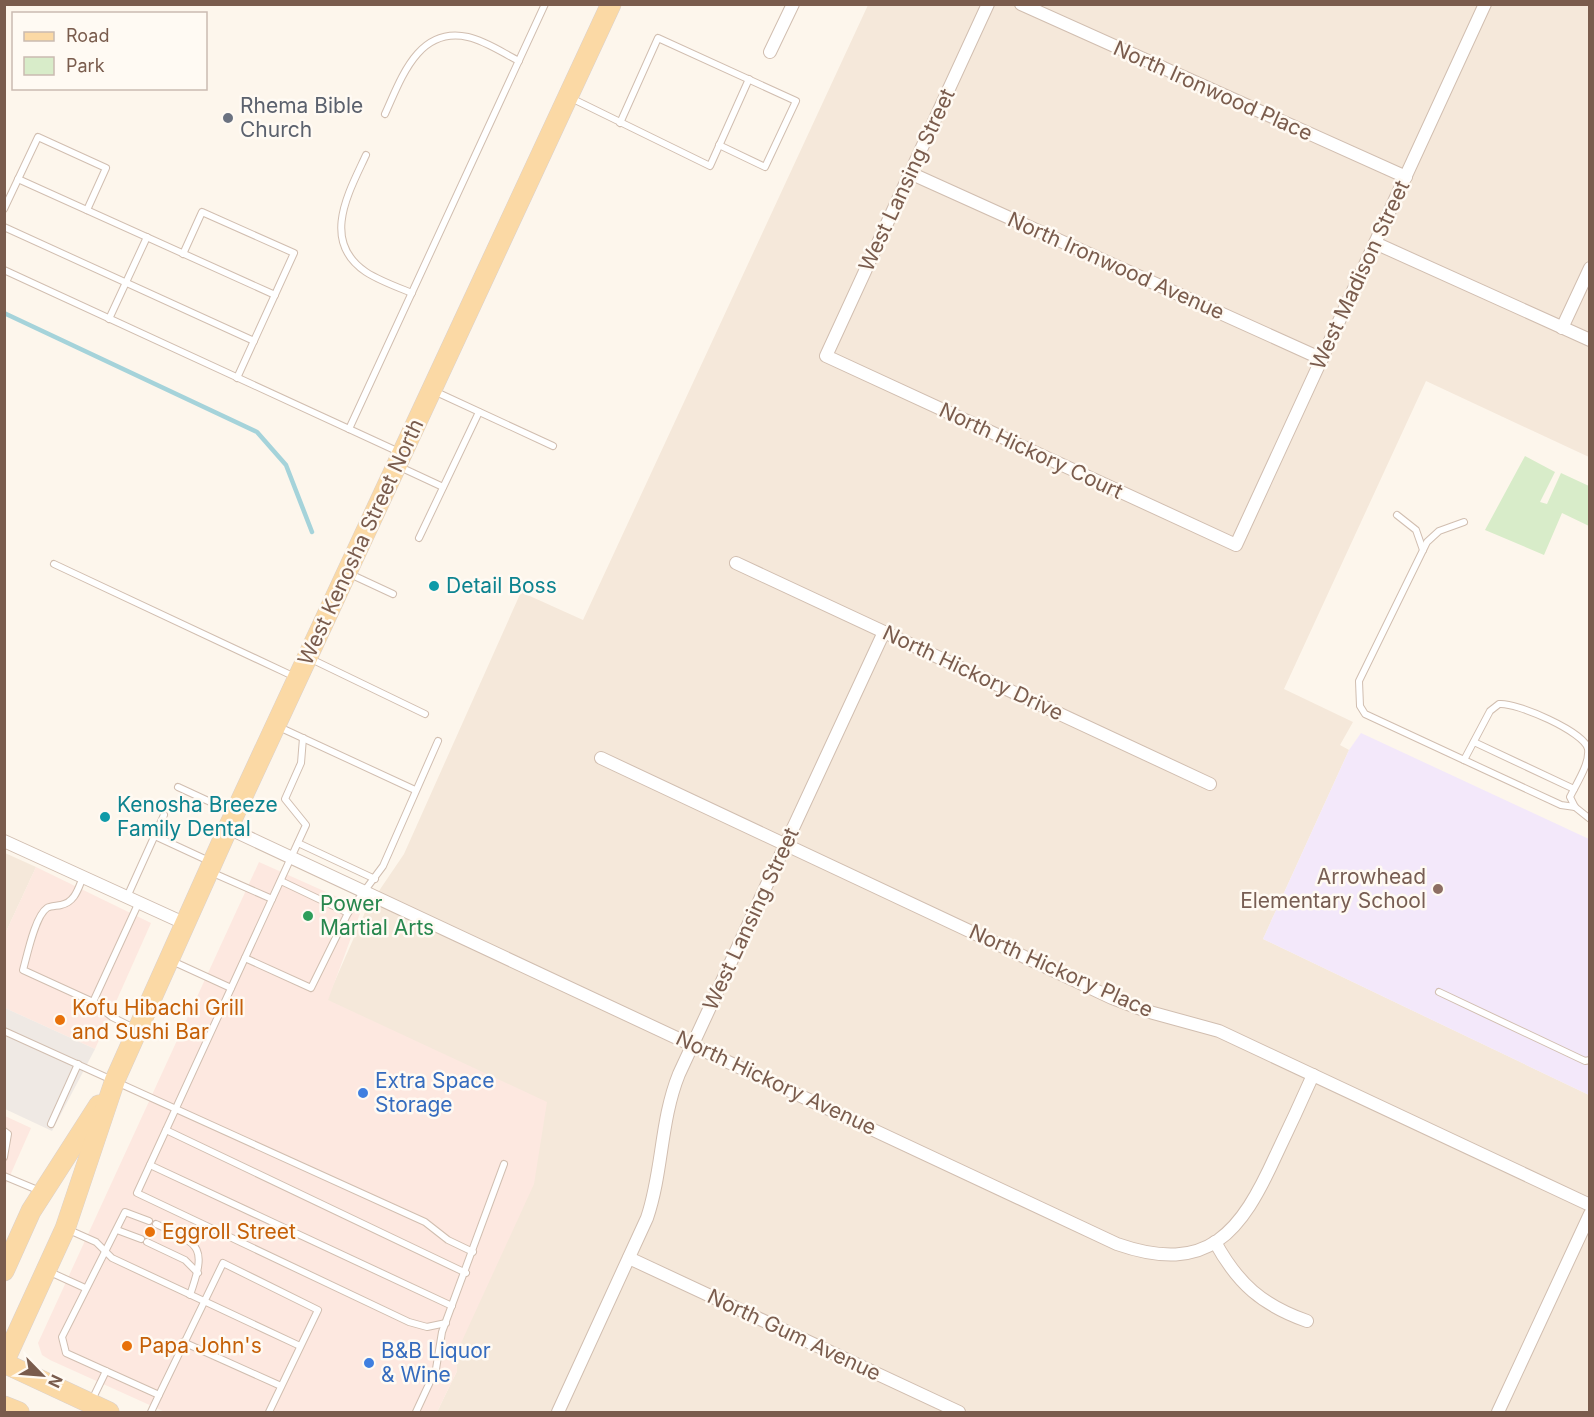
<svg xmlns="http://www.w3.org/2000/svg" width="1594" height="1417" font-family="Inter,sans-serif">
	<rect width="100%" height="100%" fill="#fdf6ec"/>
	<g fill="#f5e8da">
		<path d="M868 5H1589V457L1426 381 1284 689 1353 722 1340 745 1349 750 1263 939 1589 1095V1412H437L457 1371 455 1354 327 999 366 910 404 854 521 592 583 620Z"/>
		<path d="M5 853 36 867 5 934Z"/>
	</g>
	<g fill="#fde8e0">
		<path d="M259 862 362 908 328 1000 547 1102 534 1184 456 1354 457 1371 437 1412H165L50 1360 42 1355 38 1343Z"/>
		<path d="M36 867 151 923 95 1049 5 1008V934Z"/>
		<path d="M5 1116 31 1128 5 1187Z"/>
	</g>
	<path fill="#efe9e4" d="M5 1008 95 1049 52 1131 5 1109Z"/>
	<path fill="#f3e8fa" d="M1361 733 1589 839V1095L1263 939 1349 750Z"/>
	<path fill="#d8ecc9" d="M1525 456 1555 472 1540 502 1547 504 1561 473 1589 486V526L1562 513 1544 555 1485 530Z"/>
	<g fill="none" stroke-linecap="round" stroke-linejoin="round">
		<path stroke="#a5d3da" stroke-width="4.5" d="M4 313 257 432 286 465 312 532"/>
		<g stroke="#d1beb0" stroke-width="8">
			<g id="lane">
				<path d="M571 98 710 166 749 79"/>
				<path d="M385 114C401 79 418 26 468 37 486 41 503 53 519 61"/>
				<path d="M620 123 658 38 796 101 765 167 719 145"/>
				<path d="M366 155C349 192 320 241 366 272 380 281 397 287 412 293"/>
				<path d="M18 179 275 295"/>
				<path d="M4 209 38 137 106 168 87 210"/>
				<path d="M4 227 254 341"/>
				<path d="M183 254 202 212 294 253 237 378"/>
				<path d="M4 270 399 452"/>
				<path d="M109 319 147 237"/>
				<path d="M434 391 553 446"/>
				<path d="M349 429 545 4"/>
				<path d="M400 467 443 487"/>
				<path d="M1397 515 1416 530 1423 550"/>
				<path d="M1464 522 1439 531 1427 542 1359 681 1360 706 1365 714 1464 760 1490 711 1499 704C1516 702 1585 732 1588 749 1590 764 1576 784 1570 797L1575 807 1590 819"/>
				<path d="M419 538 479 412"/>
				<path d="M54 564 295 677"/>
				<path d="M350 574 393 594"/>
				<path d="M309 658 425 714"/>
				<path d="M279 727 415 790"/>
				<path d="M303 738 301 763 285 799 306 825 137 1193 409 1322 427 1327 446 1323"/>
				<path d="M1474 742 1574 789"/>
				<path d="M1464 760 1561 805 1575 807"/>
				<path d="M178 787 232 812"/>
				<path d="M155 836 209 861"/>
				<path d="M298 843 375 879"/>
				<path d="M213 873 272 899"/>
				<path d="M83 877C78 889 75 902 61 905 57 906 50 906 47 908 35 916 27 956 23 970L93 1002 112 1017 134 1028"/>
				<path d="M281 881 348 913"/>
				<path d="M127 897 164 815"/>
				<path d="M245 958 311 988 348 913 383 866 438 741"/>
				<path d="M172 961 231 988"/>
				<path d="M1439 992 1585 1061 1590 1060"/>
				<path d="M93 1002 139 902"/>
				<path d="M4 1031 425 1222 448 1240 473 1252"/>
				<path d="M51 1124 78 1064"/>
				<path d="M166 1130 466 1273"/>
				<path d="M4 1131 8 1134 4 1157"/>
				<path d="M150 1165 452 1306"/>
				<path d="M4 1176 40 1191"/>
				<path d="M149 1221 125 1212 62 1337 66 1353 159 1395 151 1412"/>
				<path d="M156 1224C201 1245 207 1246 190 1295"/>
				<path d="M69 1230 96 1242 112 1258 300 1346"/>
				<path d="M117 1230 141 1239"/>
				<path d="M147 1242 185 1260 198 1273"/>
				<path d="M50 1272 85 1288"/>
				<path d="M183 1342 281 1386"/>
				<path d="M159 1395 223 1263 318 1310 269 1412"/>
				<path d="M92 1400 106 1371"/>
				<path d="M416 1412 436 1369 442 1332 504 1164"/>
			</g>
		</g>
		<g stroke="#d1beb0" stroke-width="14">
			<g id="street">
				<path d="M988 4 826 356 1236 545 1485 4"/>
				<path d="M1021 4 1406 177"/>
				<path d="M770 52 793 4"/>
				<path d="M910 173 1322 359"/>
				<path d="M1375 243 1590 340"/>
				<path d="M1562 328 1590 268"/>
				<path d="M736 563 1210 784"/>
				<path d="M601 758 1112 998 1146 1011 1219 1031 1590 1205"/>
				<path d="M228 828 1117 1244C1209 1276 1241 1232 1276 1155 1289 1128 1301 1102 1313 1075"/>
				<path d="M4 841 186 924"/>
				<path d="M1215 1242C1238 1284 1262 1305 1307 1321"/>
				<path d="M629 1258 959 1412"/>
				<path d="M558 1412 647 1218C663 1171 660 1121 679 1074L884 632"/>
				<path d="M1498 1412 1590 1214"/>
			</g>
		</g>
		<g stroke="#dad1cd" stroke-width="21">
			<g id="primary">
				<path d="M4 1271 31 1211 99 1105"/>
				<path d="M4 1362 65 1229 115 1080 228 828 611 4"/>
				<path d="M4 1363 109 1412"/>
				<path d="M4 1406 19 1412"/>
			</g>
		</g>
		<use href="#lane" stroke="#fff" stroke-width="6"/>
		<use href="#street" stroke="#fff" stroke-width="12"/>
		<use href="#primary" stroke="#fbd9a5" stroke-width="20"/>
	</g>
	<circle fill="#6b7280" stroke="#fffaf3" stroke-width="2" cx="228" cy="118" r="6"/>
	<g fill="#0f9aa8" stroke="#fffaf3" stroke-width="2">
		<circle cx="434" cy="586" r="6"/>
		<circle cx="105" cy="817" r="6"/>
	</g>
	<circle fill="#8d6e63" stroke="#fffaf3" stroke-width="2" cx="1438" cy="889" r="6"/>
	<circle fill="#2e9e5b" stroke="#fffaf3" stroke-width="2" cx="308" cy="916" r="6"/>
	<g fill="#e8710a" stroke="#fffaf3" stroke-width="2">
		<circle cx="60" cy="1020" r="6"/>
		<circle cx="150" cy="1232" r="6"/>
		<circle cx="127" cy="1346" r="6"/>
	</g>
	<g fill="#3f7fe0" stroke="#fffaf3" stroke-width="2">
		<circle cx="363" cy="1093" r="6"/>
		<circle cx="369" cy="1363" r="6"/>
	</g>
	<g text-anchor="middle" stroke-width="5" stroke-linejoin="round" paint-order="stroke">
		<g font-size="21" fill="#7a5c4d" stroke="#fffaf3">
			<text transform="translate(1213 91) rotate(24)" y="7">North Ironwood Place</text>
			<text transform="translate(907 180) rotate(-65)" y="7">West Lansing Street</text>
			<text transform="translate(1116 266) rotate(24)" y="7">North Ironwood Avenue</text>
			<text transform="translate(1360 275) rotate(-65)" y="7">West Madison Street</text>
			<text transform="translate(1031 451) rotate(25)" y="7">North Hickory Court</text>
			<text transform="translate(361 542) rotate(-65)" y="7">West Kenosha Street North</text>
			<text transform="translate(973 673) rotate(25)" y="7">North Hickory Drive</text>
			<text transform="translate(751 919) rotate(-65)" y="7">West Lansing Street</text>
			<text transform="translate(1061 971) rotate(24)" y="7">North Hickory Place</text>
			<text transform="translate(776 1083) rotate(25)" y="7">North Hickory Avenue</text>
			<text transform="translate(794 1335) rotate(25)" y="7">North Gum Avenue</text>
		</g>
		<g font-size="21" fill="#5b616d" stroke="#fffaf3" text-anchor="start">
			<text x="240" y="113">Rhema Bible<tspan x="240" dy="24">Church</tspan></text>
		</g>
		<g font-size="21" fill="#0d838f" stroke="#fffaf3" text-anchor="start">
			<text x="446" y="593">Detail Boss</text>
			<text x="117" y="812">Kenosha Breeze<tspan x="117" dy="24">Family Dental</tspan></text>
		</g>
		<g font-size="21" fill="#785e54" stroke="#fffaf3" text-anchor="end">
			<text x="1426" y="884">Arrowhead<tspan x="1426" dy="24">Elementary School</tspan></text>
		</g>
		<g font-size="21" fill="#27864d" stroke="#fffaf3" text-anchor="start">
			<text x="320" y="911">Power<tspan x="320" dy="24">Martial Arts</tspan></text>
		</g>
		<g font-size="21" fill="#c56008" stroke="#fffaf3" text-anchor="start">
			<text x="72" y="1015">Kofu Hibachi Grill<tspan x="72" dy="24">and Sushi Bar</tspan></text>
			<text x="162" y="1239">Eggroll Street</text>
			<text x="139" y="1353">Papa John's</text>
		</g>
		<g font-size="21" fill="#366cbe" stroke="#fffaf3" text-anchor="start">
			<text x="375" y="1088">Extra Space<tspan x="375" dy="24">Storage</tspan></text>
			<text x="381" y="1358">B&amp;B Liquor<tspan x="381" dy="24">&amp; Wine</tspan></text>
		</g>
	</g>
	<rect width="1594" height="1417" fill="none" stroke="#7a5c4d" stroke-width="12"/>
	<rect x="12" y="12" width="195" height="78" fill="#fffaf3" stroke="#cabbb1" stroke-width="1.5"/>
	<rect x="24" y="32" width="30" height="9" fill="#fbd9a5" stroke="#cabbb1" stroke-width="1.5"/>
	<text x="66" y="42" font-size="18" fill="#7a5c4d">Road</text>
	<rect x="24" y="57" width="30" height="18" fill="#d8ecc9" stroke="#cabbb1" stroke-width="1.5"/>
	<text x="66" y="72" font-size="18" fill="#7a5c4d">Park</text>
	<g transform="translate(42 1375) rotate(115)" stroke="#fffaf3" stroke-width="4.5" paint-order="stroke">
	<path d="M0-4.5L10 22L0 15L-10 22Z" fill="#7a5c4d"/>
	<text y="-9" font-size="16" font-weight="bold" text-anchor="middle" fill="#7a5c4d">N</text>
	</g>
</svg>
